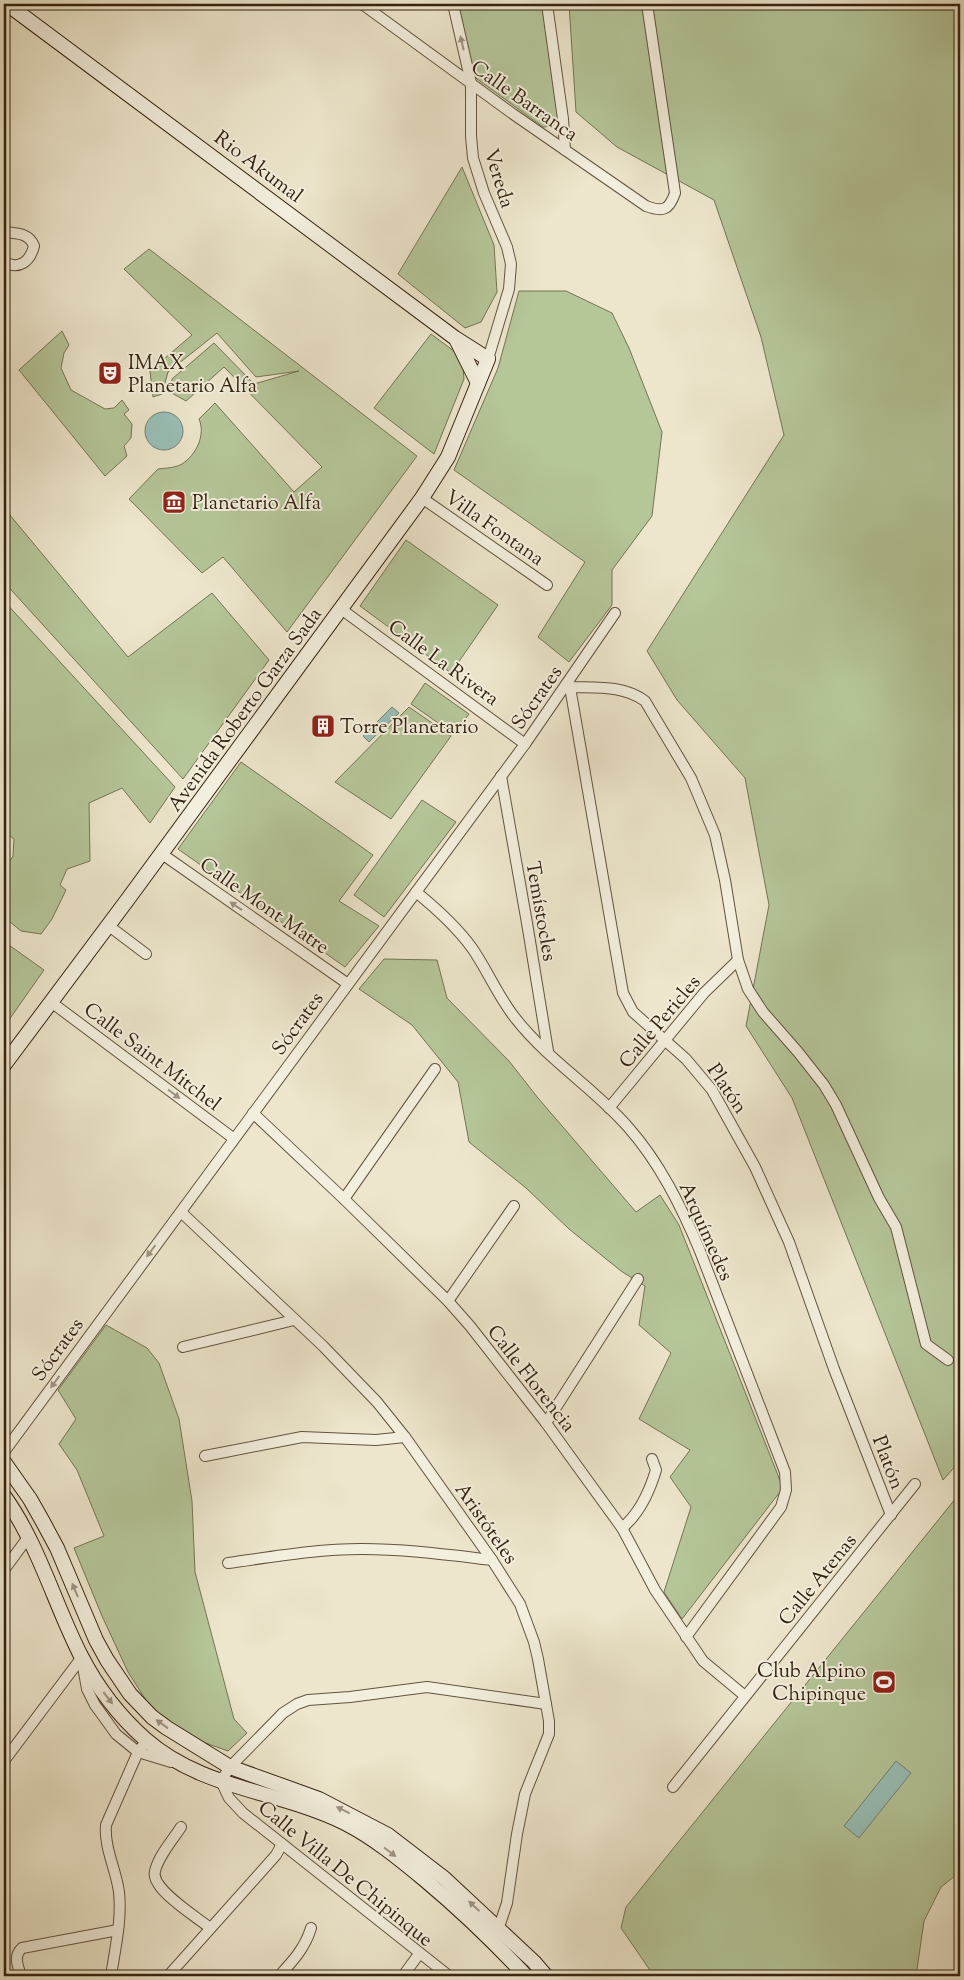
<svg xmlns="http://www.w3.org/2000/svg" width="964" height="1980" font-family="'Sorts Mill Goudy',serif">
	<rect width="100%" height="100%" fill="#ede6cc"/>
	<filter id="stains"><feTurbulence type="fractalNoise" baseFrequency=".004" numOctaves="4"/><feColorMatrix values="0 0 0 0 .2 0 0 0 0 .09 0 0 0 0 .02 0 0 0 .5 -.17"/></filter>
	<radialGradient id="worn" r=".72"><stop offset=".6" stop-color="#630" stop-opacity="0"/><stop offset="1" stop-color="#630" stop-opacity=".3"/></radialGradient>
	<g fill="#b5c699" stroke="#757454">
		<path d="M458 4H543L559 116 553 126 543 127 473 76Z"/>
		<path d="M569 4H960V1461L943 1480 792 1098 746 1026 769 905 745 778 677 700 647 651 784 435 761 337 714 200 617 147 576 112Z"/>
		<path d="M462 167 494 245 497 292 481 322 465 328 398 274Z"/>
		<path d="M149 249 417 456 287 632 223 557 202 573 129 499 158 469C166 468 175 468 182 464 196 455 206 435 199 419L215 403 294 492 322 467 224 367 186 401 170 392 172 379 214 343 254 384 299 371 256 377 217 333 168 372 162 394 153 397 150 371 192 335 124 269Z"/>
		<path d="M519 291H566L612 313 629 348 662 432 652 516 612 570V605L569 662 538 637 585 562 454 470 498 368Z"/>
		<path d="M62 331 69 345 64 353 61 368 71 390 105 409 114 408 122 400 129 410 124 414 132 424 131 438 124 446 127 456 105 476 19 370Z"/>
		<path d="M431 334 462 357 464 379 434 454 374 408Z"/>
		<path d="M4 508 128 657 212 593 269 660 183 779 4 582Z"/>
		<path d="M406 540 498 605 451 673 360 606Z"/>
		<path d="M4 601 175 787 150 823 122 788 89 803 90 861 67 869 60 885 66 890 52 919 41 934 21 931 4 917V870L13 856 14 839 4 831Z"/>
		<path d="M425 683 469 714 454 734 411 704Z"/>
		<path d="M409 707 451 736 391 819 335 782Z"/>
		<path d="M241 762 373 855 339 901 379 926 345 967 178 849Z"/>
		<path d="M422 800 456 822 384 917 354 895Z"/>
		<path d="M6 943 44 970 4 1027V947Z"/>
		<path d="M384 959 437 960 447 998 509 1061 538 1098 636 1212 660 1195 679 1225 783 1488 682 1619 664 1592 691 1507 670 1477 690 1450 639 1419 671 1353 639 1325 645 1286 621 1271 569 1229 526 1188 469 1142 458 1082 412 1025 359 989Z"/>
		<path d="M106 1325 147 1348 159 1363 179 1419 192 1501 195 1572 234 1719 247 1733 228 1751 186 1736 151 1708 128 1672 102 1616 74 1548 104 1536 77 1470 59 1444 76 1419 58 1390Z"/>
		<path d="M960 1493V1872L941 1887 924 1921 916 1976H654L621 1928 626 1907Z"/>
	</g>
	<g fill="#99c0b8" stroke="#718174">
		<circle cx="164" cy="431" r="19"/>
		<path d="M392 707 399 713 369 742 363 736Z"/>
		<path d="M896 1761 911 1773 859 1838 844 1826Z"/>
	</g>
	<g fill="none" stroke-linecap="round" stroke-linejoin="round">
		<g stroke="#63533e" stroke-width="12">
			<g id="street">
				<path d="M362 4 513 114 646 206C662 212 669 211 675 193L647 4"/>
				<path d="M453 4 471 83V136L473 158 484 193 507 247 511 264 509 289 488 359"/>
				<path d="M547 4 563 119 565 150"/>
				<path d="M4 232C16 233 29 233 34 246 30 262 19 270 4 262"/>
				<path d="M422 498 547 585"/>
				<path d="M341 609 525 744"/>
				<path d="M566 685 570 687 623 993 633 1012 686 1059 712 1090 755 1167 789 1242 834 1369 891 1515"/>
				<path d="M570 687C597 688 623 685 645 701L691 778 715 835 725 880 738 960 748 989 763 1012 798 1052 824 1085 836 1105 879 1198 896 1227 926 1344 948 1360"/>
				<path d="M501 776 527 923 548 1051"/>
				<path d="M162 854 348 984"/>
				<path d="M416 892C437 909 456 926 472 948 488 971 498 997 516 1019 548 1060 594 1088 628 1127 660 1163 682 1208 700 1251L785 1472 786 1490 781 1507 686 1637"/>
				<path d="M109 926 146 954"/>
				<path d="M51 1002 233 1138"/>
				<path d="M609 1108 704 993 738 960"/>
				<path d="M253 1113 344 1199 448 1301 470 1326 546 1423 622 1528 655 1590 703 1661 745 1696"/>
				<path d="M344 1199 435 1069"/>
				<path d="M181 1212 323 1346 377 1402 405 1437 492 1560 520 1604 534 1642 538 1659 549 1721V1734L525 1794 517 1834 507 1903 497 1933"/>
				<path d="M448 1301 514 1206"/>
				<path d="M183 1347 294 1320"/>
				<path d="M546 1423 638 1279"/>
				<path d="M4 1452 525 744 615 613"/>
				<path d="M205 1456 302 1437 376 1440 405 1437"/>
				<path d="M622 1528C639 1514 650 1490 656 1470L652 1459"/>
				<path d="M228 1563C272 1557 317 1549 362 1549 405 1549 449 1555 492 1560"/>
				<path d="M4 1570 29 1536"/>
				<path d="M82 1661 87 1689 95 1705 116 1734 138 1752 171 1762"/>
				<path d="M4 1761 82 1657"/>
				<path d="M673 1787 915 1484"/>
				<path d="M181 1827C172 1841 159 1855 155 1871 150 1889 197 1917 210 1928"/>
				<path d="M21 1976C18 1966 13 1956 22 1948L118 1930"/>
				<path d="M111 1976C115 1949 122 1920 119 1892 116 1869 104 1848 106 1825L138 1752 147 1740"/>
				<path d="M168 1976 276 1855 282 1844"/>
				<path d="M279 1976C293 1961 305 1948 311 1928"/>
				<path d="M403 1976 419 1954"/>
				<path d="M449 1976 243 1813 229 1798 221 1781 230 1767 283 1713 297 1704 308 1700 350 1697 427 1687 546 1704"/>
			</g>
		</g>
		<g stroke="#35220f" stroke-width="16">
			<g id="secondary">
				<path d="M457 341 478 383"/>
				<path d="M4 1065 128 899 422 498 448 457 488 359 455 338 7 4"/>
				<path d="M4 1462 30 1499 43 1522 57 1548 96 1640 107 1660 130 1694 152 1717 167 1728 230 1767 319 1799 388 1835 444 1878 534 1962 546 1976"/>
				<path d="M4 1496C39 1545 54 1603 81 1656 97 1687 119 1716 145 1739 203 1790 278 1790 345 1823 374 1838 400 1859 425 1880 461 1910 494 1942 526 1976"/>
			</g>
		</g>
		<use href="#street" stroke="#f3efde" stroke-width="10"/>
		<use href="#secondary" stroke="#f3efde" stroke-width="14"/>
	</g>
	<defs><path id="oneway-solid" d="M-6-.8H1V-3.2L6.5 0L1 3.2V.8H-6Z" transform="scale(1.25)"/></defs>
	<g fill="#9e9381">
		<use href="#oneway-solid" transform="translate(462 43) rotate(-103)"/>
		<use href="#oneway-solid" transform="translate(236 906) rotate(-146)"/>
		<use href="#oneway-solid" transform="translate(174 1094) rotate(37)"/>
		<use href="#oneway-solid" transform="translate(151 1251) rotate(127)"/>
		<use href="#oneway-solid" transform="translate(55 1382) rotate(126)"/>
		<use href="#oneway-solid" transform="translate(75 1590) rotate(-113)"/>
		<use href="#oneway-solid" transform="translate(108 1698) rotate(52)"/>
		<use href="#oneway-solid" transform="translate(162 1724) rotate(-144)"/>
		<use href="#oneway-solid" transform="translate(343 1810) rotate(-154)"/>
		<use href="#oneway-solid" transform="translate(390 1852) rotate(37)"/>
		<use href="#oneway-solid" transform="translate(474 1906) rotate(-137)"/>
	</g>
	<defs>
		<g id="theatre-square" transform="scale(1.25)"><rect x="-9" y="-9" width="18" height="18" rx="4" fill="#8f2418" stroke="#f3efde"/><path d="M-5-5.5Q0-4 5-5.5V0Q5 5 0 6Q-5 5-5 0ZM-3.3-2.5H-1v1.5H-3.3ZM1-2.5H3.3v1.5H1ZM-2.8 1Q0 5.5 2.8 1Z" fill="#fff"/></g>
		<g id="museum-square" transform="scale(1.25)"><rect x="-9" y="-9" width="18" height="18" rx="4" fill="#8f2418" stroke="#f3efde"/><path d="M0-6L6-3V-2H-6V-3ZM-5-1h2V3h-2ZM-1-1h2V3h-2ZM3-1h2V3H3ZM-6 4H6V6H-6Z" fill="#fff"/></g>
		<g id="building-square" transform="scale(1.25)"><rect x="-9" y="-9" width="18" height="18" rx="4" fill="#8f2418" stroke="#f3efde"/><path d="M-4-6H4V6H1V3H-1V6H-4ZM-2.5-4.3h1.7v1.8h-1.7ZM.8-4.3h1.7v1.8H.8ZM-2.5-1h1.7V.8h-1.7ZM.8-1h1.7V.8H.8Z" fill="#fff"/></g>
		<g id="stadium-square" transform="scale(1.25)"><rect x="-9" y="-9" width="18" height="18" rx="4" fill="#8f2418" stroke="#f3efde"/><path d="M0-5a6.5 5 0 1 0 0 10a6.5 5 0 1 0 0-10ZM-3.5-1.8h7v3.6h-7Z" fill="#fff"/></g>
	</defs>
	<g fill-rule="evenodd">
		<use href="#theatre-square" x="110" y="373"/>
		<use href="#museum-square" x="174" y="502"/>
		<use href="#building-square" x="323" y="726"/>
		<use href="#stadium-square" x="884" y="1682"/>
	</g>
	<g text-anchor="middle" stroke-width="4" stroke-linejoin="round" paint-order="stroke">
		<g font-size="20" fill="#35220f" stroke="#f3efde">
			<text transform="translate(525 100) rotate(35)" y="7">Calle Barranca</text>
			<text transform="translate(259 166) rotate(37)" y="7">Rio Akumal</text>
			<text transform="translate(500 178) rotate(73)" y="7">Vereda</text>
			<text transform="translate(495 527) rotate(35)" y="7">Villa Fontana</text>
			<text transform="translate(444 662) rotate(36)" y="7">Calle La Rivera</text>
			<text transform="translate(536 697) rotate(-55)" y="7">Sócrates</text>
			<text transform="translate(244 709) rotate(-54)" y="7">Avenida Roberto Garza Sada</text>
			<text transform="translate(265 905) rotate(35)" y="7">Calle Mont Matre</text>
			<text transform="translate(542 911) rotate(80)" y="7">Temístocles</text>
			<text transform="translate(659 1021) rotate(-50)" y="7">Calle Pericles</text>
			<text transform="translate(297 1023) rotate(-54)" y="7">Sócrates</text>
			<text transform="translate(153 1056) rotate(37)" y="7">Calle Saint Mitchel</text>
			<text transform="translate(728 1088) rotate(56)" y="7">Platón</text>
			<text transform="translate(707 1231) rotate(66)" y="7">Arquímedes</text>
			<text transform="translate(57 1349) rotate(-54)" y="7">Sócrates</text>
			<text transform="translate(532 1378) rotate(52)" y="7">Calle Florencia</text>
			<text transform="translate(889 1462) rotate(69)" y="7">Platón</text>
			<text transform="translate(487 1523) rotate(55)" y="7">Aristóteles</text>
			<text transform="translate(817 1579) rotate(-51)" y="7">Calle Atenas</text>
			<text transform="translate(346 1873) rotate(39)" y="7">Calle Villa De Chipinque</text>
		</g>
		<g font-size="20" fill="#35220f" stroke="#f3efde" text-anchor="start">
			<text x="128" y="369">IMAX<tspan x="128" dy="23">Planetario Alfa</tspan></text>
			<text x="192" y="509">Planetario Alfa</text>
			<text x="340" y="733">Torre Planetario</text>
			<text x="866" y="1677" text-anchor="end">Club Alpino<tspan x="866" dy="23">Chipinque</tspan></text>
		</g>
	</g>
	<rect width="964" height="1980" fill="none" stroke="#ede6cc" stroke-width="20"/>
	<rect x="5" y="5" width="954" height="1970" fill="none" stroke="#35220f" stroke-width="2.5"/>
	<rect x="10" y="10" width="944" height="1960" fill="none" stroke="#35220f"/>
	<rect width="100%" height="100%" filter="url(#stains)"/>
	<rect width="100%" height="100%" fill="url(#worn)"/>
</svg>
